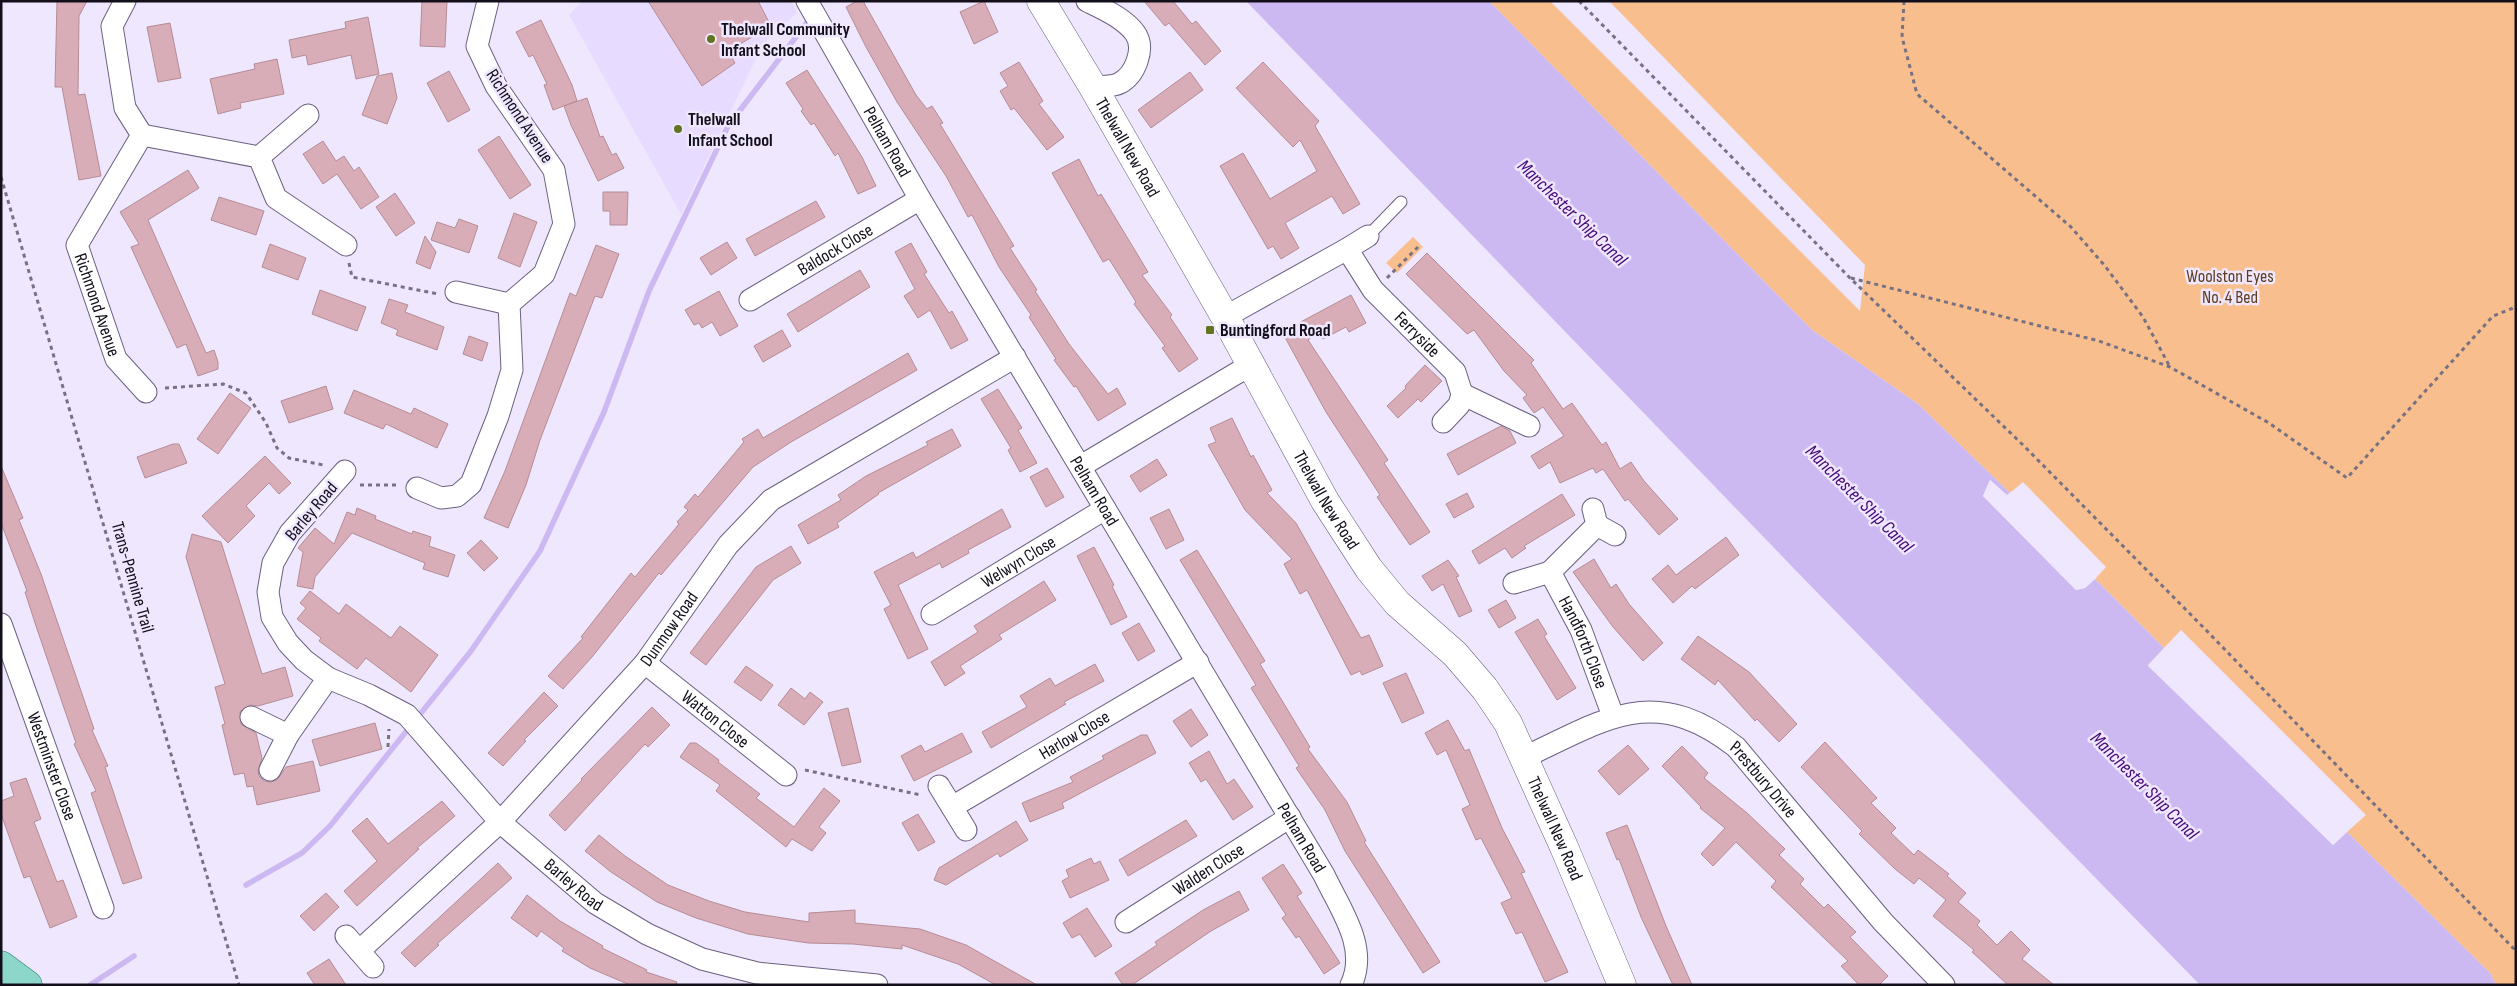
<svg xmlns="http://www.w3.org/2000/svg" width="2517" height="986" font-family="'Sofia Sans Condensed',sans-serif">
	<rect width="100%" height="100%" fill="#eee7fd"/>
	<path fill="#e7dbff" d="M582 1H791L797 13 763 44 681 214 569 15Z"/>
	<g fill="#f9be8d">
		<path d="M1489 1H1550L1860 311 1865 265 1609 1H2516V985H2496L2490 973 2347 832 2366 815 2181 630 2164 648 2095 579 2106 567 2023 482 2010 493 1918 404 1812 330Z"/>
		<path d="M1413 237 1423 247 1397 273 1386 263Z"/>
	</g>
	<path fill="#cdb9f2" d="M1246 1H1489L1812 330 1918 404 2010 493 2007 496 1990 480 1983 496 2076 590 2085 588 2095 579 2164 648 2148 665 2333 845 2347 832 2490 973 2496 985H2200L1806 581Z"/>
	<g fill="#eee7fd">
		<path d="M1990 480 2007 495 2012 491 2013 493 2006 498 1990 484 1986 496 2077 587 2084 586 2093 576 2097 577 2085 588 2076 590 1983 496Z"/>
		<path d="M2166 646V649L2151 665 2333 842 2346 830H2349L2333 845 2148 666Z"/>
	</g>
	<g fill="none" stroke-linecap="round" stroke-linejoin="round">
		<g stroke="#cdb9f2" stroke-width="5.5">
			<path d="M246 885 302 853 330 826 471 651 540 551 604 412 649 291 728 126 812 16"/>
			<path d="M90 985 134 956"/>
		</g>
	</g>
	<g fill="#d8adb8" stroke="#b58c97">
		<path d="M57 1H87L79 16 78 95 85 94 101 176 79 180 62 87H55Z"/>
		<path d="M422 1H447L445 47 420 46Z"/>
		<path d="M648 1H758L771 26 728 51 735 63 702 86Z"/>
		<path d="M857 1H863L916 95 927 109 932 106 943 123 940 124 1014 246 1010 248 1037 290 1035 291 1069 344 1108 394 1117 388 1126 404 1098 421 1076 386 1074 387 1054 360 1056 359 1029 317 1031 315 999 267 972 215 968 217 946 176 897 102 866 47 846 7Z"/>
		<path d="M984 1 998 32 974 44 960 12Z"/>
		<path d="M1144 1H1173L1192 24 1196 21 1221 51 1205 65 1169 23 1165 26Z"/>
		<path d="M368 17 379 74 356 79 351 55 308 65 306 55 292 58 289 40 346 28 345 22Z"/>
		<path d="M541 20 572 85 577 101 553 110 544 85 547 84 533 55 529 57 516 32Z"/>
		<path d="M170 23 181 78 158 82 147 27Z"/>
		<path d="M277 59 284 94 240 103 241 108 218 114 210 79 255 69 254 64Z"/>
		<path d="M1019 62 1043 101 1039 104 1064 137 1047 150 1014 108 1011 110 1000 91 1008 86 1000 73Z"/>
		<path d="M1263 62 1319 121 1315 126 1360 204 1343 214 1332 196 1285 223 1299 248 1281 259 1273 246 1268 249 1220 166 1243 153 1270 199 1317 171 1300 140 1293 147 1236 88Z"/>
		<path d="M807 70 862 157 876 186 858 194 838 153 835 156 814 123 811 125 801 111 803 109 786 83Z"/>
		<path d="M449 71 470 110 448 122 427 83Z"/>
		<path d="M1190 72 1203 90 1151 128 1138 110Z"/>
		<path d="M392 73 397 98 387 124 362 115 377 76Z"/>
		<path d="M587 98 600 137 603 136 612 155 616 153 624 168 598 181 571 125 564 106Z"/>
		<path d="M499 136 531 185 510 199 478 150Z"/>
		<path d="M323 141 336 161 344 156 354 171 359 167 379 197 361 209 337 174 323 184 303 154Z"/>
		<path d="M1079 159 1098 196 1101 194 1148 272 1142 275 1172 315 1170 317 1198 359 1179 372 1162 348 1165 346 1134 304 1136 302 1109 259 1103 262 1052 173Z"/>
		<path d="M188 170 199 188 148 220 206 353 214 350 218 362V369L198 376 186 344 177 348 131 247 139 244 120 212Z"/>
		<path d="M603 192H628L627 225H610V211H603Z"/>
		<path d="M395 193 415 223 396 236 376 207Z"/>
		<path d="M219 197 264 211 256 235 211 220Z"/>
		<path d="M816 201 825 217 755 256 746 239Z"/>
		<path d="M514 213 537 222 520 267 498 258Z"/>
		<path d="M459 219 478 226 469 253 431 240 437 222 455 228Z"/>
		<path d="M425 236 436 252 430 269 416 263Z"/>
		<path d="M727 242 737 258 711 275 700 258Z"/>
		<path d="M911 243 927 272 924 274 949 313 952 311 968 340 951 349 930 310 918 318 904 296 915 289 895 252Z"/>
		<path d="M270 244 306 258 298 280 262 267Z"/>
		<path d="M596 245 619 254 602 298 595 296 540 440 526 485 508 528 484 518 505 471 570 293 576 296Z"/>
		<path d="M1427 253 1534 360 1531 363 1563 409 1572 403 1602 445 1606 442 1620 469 1631 462 1644 481 1678 519 1659 535 1628 499 1625 501 1603 469 1596 473 1593 468 1560 483 1550 462 1539 469 1531 456 1564 436 1543 407 1534 413 1523 398 1527 395 1504 371 1474 330 1467 334 1406 274Z"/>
		<path d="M860 270 870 287 798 332 787 314Z"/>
		<path d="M320 290 366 307 357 331 312 314Z"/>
		<path d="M719 291 738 326 720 336 712 322 702 328 699 323 694 325 685 310Z"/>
		<path d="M1351 295 1366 323 1349 332 1346 327 1323 339 1317 333 1308 340 1388 460 1384 463 1430 532 1410 545 1377 497 1380 495 1326 412 1282 332Z"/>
		<path d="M389 299 408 305 405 312 444 327 437 350 396 335 398 330 381 323Z"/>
		<path d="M782 330 791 346 763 362 754 346Z"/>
		<path d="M469 336 488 343 482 361 463 354Z"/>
		<path d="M908 353 917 370 791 442 753 467 661 575 659 573 592 657 563 689 548 676 583 638 581 637 631 573 635 577 679 524 677 522 688 510 684 507 695 494 698 497 744 442 742 439 758 429 763 438Z"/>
		<path d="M1425 365 1442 381 1421 402 1418 399 1398 418 1387 406 1406 388 1405 386Z"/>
		<path d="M326 386 333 409 289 423 281 401Z"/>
		<path d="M998 389 1022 428 1018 430 1037 463 1020 472 1008 450 1011 448 981 399Z"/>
		<path d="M354 390 411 414 414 408 448 424 437 448 386 424 383 429 344 413Z"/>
		<path d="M230 393 251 408 218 454 197 439Z"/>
		<path d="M1232 418 1251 457 1253 455 1272 490 1267 493 1296 523 1361 638 1369 635 1383 666 1362 675 1360 671 1351 675 1307 590 1300 594 1284 564 1292 559 1245 510 1208 445 1216 442 1210 428Z"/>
		<path d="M1501 426 1510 431 1516 443 1458 475 1447 454Z"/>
		<path d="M952 429 961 446 878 493 879 494 837 523 839 527 808 544 798 525 841 500 838 495 866 476 928 445 926 442Z"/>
		<path d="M173 444H179L187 463 145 478 137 457Z"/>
		<path d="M265 456 291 483 279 494 269 483 246 506 255 516 228 543 202 516Z"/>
		<path d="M1157 459 1167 475 1140 492 1130 476Z"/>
		<path d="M1 466 23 518 19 520 41 574 94 729 92 730 108 766 105 767 142 878 123 884 91 793 96 791 74 744 76 743 36 626 25 592 27 591 1 523Z"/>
		<path d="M1047 468 1064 497 1046 507 1030 477Z"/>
		<path d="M1467 493 1474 507 1454 518 1446 504Z"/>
		<path d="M1562 494 1575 515 1524 546 1526 548 1512 558 1505 548 1479 564 1472 551Z"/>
		<path d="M357 508 376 516 375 519 412 534 413 531 431 537 429 546 455 555 448 577 423 569 425 563 352 533 315 577 313 589 297 586 303 552 298 548 315 528 334 544 347 512 355 515Z"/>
		<path d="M1002 509 1011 527 968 550 969 553 942 568 940 563 898 585 928 649 908 659 884 609 891 605 874 572 913 552 916 558Z"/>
		<path d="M1169 509 1184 540 1166 549 1150 518Z"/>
		<path d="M192 534 221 542 262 674 285 667 293 696 258 706 250 705 240 712 241 724 256 733 262 758 258 770 259 776 264 781 271 782 277 780 286 767 313 761 320 791 257 805 253 786 247 787 244 773 234 775 222 725 225 724 215 687 225 684 186 557Z"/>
		<path d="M1726 537 1739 555 1695 589 1692 586 1673 603 1652 579 1668 565 1676 575Z"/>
		<path d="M481 540 498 558 484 571 467 553Z"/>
		<path d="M791 546 801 563 773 580 706 665 690 653 756 567Z"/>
		<path d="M1094 547 1114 585 1112 586 1127 617 1111 625 1077 556Z"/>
		<path d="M1197 550 1265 661 1260 664 1310 747 1308 749 1347 802 1366 841 1364 842 1440 962 1423 973 1345 851 1325 810 1296 768 1299 766 1251 688 1256 685 1180 560Z"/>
		<path d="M1594 559 1611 588 1616 584 1629 604 1663 643 1643 661 1613 627 1573 572Z"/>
		<path d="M1448 560 1459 576 1456 577 1472 611 1459 617 1443 584 1432 591 1422 576Z"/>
		<path d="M1044 581 1056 600 999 635 1002 639 960 666 965 673 945 686 931 662 978 632 974 626Z"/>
		<path d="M310 591 339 614 346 604 391 638 400 626 438 655 411 692 366 658 357 669 319 641 321 638 297 619 306 608 300 603Z"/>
		<path d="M1506 600 1516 618 1499 628 1488 610Z"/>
		<path d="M1538 619 1547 634 1544 636 1576 688 1557 700 1515 632Z"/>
		<path d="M1139 623 1155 651 1138 661 1122 633Z"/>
		<path d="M1698 636 1749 672 1797 724 1779 742 1757 719 1755 721 1718 680 1715 685 1681 659Z"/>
		<path d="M1095 664 1104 681 1064 702 1066 704 991 748 982 732 1027 707 1020 696 1050 678 1055 686Z"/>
		<path d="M746 666 773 685 761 701 734 682Z"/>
		<path d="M1406 673 1424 713 1402 723 1383 683Z"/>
		<path d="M791 688 805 699 810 692 823 702 804 725 778 705Z"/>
		<path d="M544 692 558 706 524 740 526 741 503 766 488 753Z"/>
		<path d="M652 707 670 725 648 747 645 744 565 831 549 815 582 780 581 779Z"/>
		<path d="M848 708 861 762 842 766 828 713Z"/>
		<path d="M1191 709 1208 735 1191 747 1173 721Z"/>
		<path d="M1448 720 1465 751 1469 749 1502 828 1525 872 1521 873 1568 972 1545 982 1522 932 1516 934 1501 903 1512 898 1481 838 1476 840 1462 809 1470 805 1446 750 1437 755 1425 733Z"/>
		<path d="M375 723 382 749 320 766 312 740Z"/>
		<path d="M962 733 972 752 914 781 901 756 921 745 925 752Z"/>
		<path d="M1141 735H1147L1156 753 1062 803 1064 808 1030 822 1022 803 1073 782 1070 777 1104 759 1102 756Z"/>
		<path d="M1825 742 1877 798 1871 803 1896 828 1891 833 1914 855 1918 850 1949 874 1947 876 1966 893 1958 902 1980 921 1977 925 1997 945 2011 931 2030 950 2022 959 2054 985H2008L1972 952 1974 950 1933 916 1946 900 1919 878 1914 884 1895 869 1859 834 1862 831 1801 767Z"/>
		<path d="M690 743H696L719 760 718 762 760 794 756 798 794 827 824 788 840 801 819 827 826 833 812 851 792 839 786 847 716 791 720 785 680 757Z"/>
		<path d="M1628 745 1649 769 1619 795 1598 771Z"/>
		<path d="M1682 746 1708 773 1704 778 1747 813 1785 849 1779 855 1804 879 1800 884 1824 908 1828 904 1856 932 1850 937 1888 976 1879 985H1859L1841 966 1848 961 1771 887 1776 881 1736 842 1713 866 1701 854 1725 828 1700 808 1701 807 1662 766Z"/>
		<path d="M1209 751 1227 784 1234 779 1253 807 1233 820 1206 779 1201 782 1189 763Z"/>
		<path d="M26 778 41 819 34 822 57 882 63 880 77 917 50 928 30 876 24 878 1 814V801L14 796 10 783Z"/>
		<path d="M442 801 455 816 417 848 419 849 357 906 344 891 377 861 352 831 367 818 388 844Z"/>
		<path d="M918 814 935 842 918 851 902 823Z"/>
		<path d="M1186 820 1197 836 1128 876 1119 860Z"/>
		<path d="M1016 821 1028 840 1000 857 998 853 946 885 934 880 939 868Z"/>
		<path d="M1627 825 1666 926 1692 985H1673L1641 917 1619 859 1617 860 1606 833Z"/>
		<path d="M599 835 625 856 668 885 709 901 745 912 809 922V913L855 910V923L920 929 966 945 1037 985H996L958 964 902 945V949L853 944 808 943 748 934 696 918 657 902 611 872 585 851Z"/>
		<path d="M1091 858 1094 864 1100 861 1109 880 1070 898 1062 881 1069 877 1066 870Z"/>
		<path d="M498 863 512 878 437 944 439 945 415 967 401 953Z"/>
		<path d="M1283 864 1302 893 1297 896 1340 963 1324 974 1299 936 1296 938 1282 918 1286 915 1262 878Z"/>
		<path d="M1239 891 1249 910 1211 931 1132 985H1123L1115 973 1157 945 1155 942 1203 910Z"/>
		<path d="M326 893 339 907 314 931 300 916Z"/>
		<path d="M527 895 560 921 603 946 602 948 647 970 646 972 677 982 676 985H630L590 968 562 951 564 948 541 931 537 937 511 918Z"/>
		<path d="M1087 908 1112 946 1095 957 1080 934 1072 938 1063 923Z"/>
		<path d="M329 959 346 985H315L307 973Z"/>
	</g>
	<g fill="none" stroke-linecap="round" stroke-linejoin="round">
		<g stroke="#6c6080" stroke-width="13">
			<path id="service" d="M1368 236 1401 202"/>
		</g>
		<g stroke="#6c6080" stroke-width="23">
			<g id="minor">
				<path id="s1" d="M125 1 112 26 125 108 142 135 77 245 116 359 146 392"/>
				<path id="s2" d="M807 1 920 199 1324 875C1340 909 1369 947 1351 985"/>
				<path d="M1087 1C1103 9 1124 18 1135 33 1146 48 1135 75 1120 83 1113 87 1101 86 1093 87"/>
				<path d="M308 115 259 157 276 198 346 245"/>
				<path d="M142 135 259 157"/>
				<path d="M1347 249 1368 236"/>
				<path d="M456 292 509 304 544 274 564 224 554 170 496 86 477 46 488 1"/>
				<path id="s3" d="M750 300 920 199"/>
				<path id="s4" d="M1225 317 1347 249 1373 290 1455 372 1462 394 1459 405 1443 422"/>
				<path d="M1462 394 1529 426"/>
				<path d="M1081 466 1252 364"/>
				<path id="s5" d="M345 471 290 533 273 563 268 592 272 617 288 643 304 660 328 678 369 695 407 715 500 822 595 903 647 934 702 959 757 973 877 985"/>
				<path d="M417 488 441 498 457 496 471 484 498 416 512 370 509 304"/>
				<path id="s6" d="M1593 509 1597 525 1550 572 1581 630 1613 716"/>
				<path d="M1597 525 1615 535"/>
				<path d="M1514 583 1550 572"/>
				<path id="s7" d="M932 614 1105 509"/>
				<path id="s8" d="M1 624 103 908"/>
				<path id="s9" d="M645 663 786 775"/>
				<path d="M251 717 288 735"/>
				<path id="s10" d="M1525 757C1606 719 1654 683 1736 747L1883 922 1944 985"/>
				<path d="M270 770 288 735 328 678"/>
				<path d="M939 786 966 830"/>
				<path id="s11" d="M952 807 1198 662"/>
				<path id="s12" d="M1126 922 1290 817"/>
				<path d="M346 936 373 967"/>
				<path id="s13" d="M359 951 500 822 645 663 728 545 771 500 1015 357"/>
			</g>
		</g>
		<g stroke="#6c6080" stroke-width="29">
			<g id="secondary">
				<path id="s14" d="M1041 1 1093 87 1225 317 1325 501 1369 569 1397 603 1455 654 1485 689 1508 723 1564 847 1622 985"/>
			</g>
		</g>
		<g stroke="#2f7e76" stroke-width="29">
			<path id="primary" d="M1 965 28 985"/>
		</g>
		<g stroke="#777283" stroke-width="3" stroke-dasharray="4 4" stroke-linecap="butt">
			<path d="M1579 1 1850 278 2024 446 2205 629 2516 951"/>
			<path d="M1904 1 1902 37 1917 94 2071 227 2105 266 2143 317 2170 367"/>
			<path d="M1 177 239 985"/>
			<path d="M349 263 352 277 438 294"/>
			<path d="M1387 278 1418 247"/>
			<path d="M1851 278 2099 341 2170 367 2269 423 2347 478 2493 316 2516 307"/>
			<path d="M165 388 223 384 246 393 266 423 277 448 289 458 323 465"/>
			<path d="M360 485H399"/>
			<path d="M388 747 389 729"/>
			<path d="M805 770 921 795"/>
		</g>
		<use href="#service" stroke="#fff" stroke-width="11"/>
		<use href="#minor" stroke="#fff" stroke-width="21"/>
		<use href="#secondary" stroke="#fff" stroke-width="28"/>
		<use href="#primary" stroke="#8cd6ca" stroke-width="28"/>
	</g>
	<g fill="#627321" stroke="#eee7fd" stroke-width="2">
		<circle cx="711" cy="39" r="5"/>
		<circle cx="678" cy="129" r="5"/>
		<rect x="1205" y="325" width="10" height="10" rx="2.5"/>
	</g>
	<g text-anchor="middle" stroke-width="5" stroke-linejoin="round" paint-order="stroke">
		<g font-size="18" font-weight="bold" fill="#120e1a" stroke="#eee7fd" text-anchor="start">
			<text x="721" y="35">Thelwall Community<tspan x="721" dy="21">Infant School</tspan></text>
			<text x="688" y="125">Thelwall<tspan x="688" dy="21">Infant School</tspan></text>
			<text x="1220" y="336">Buntingford Road</text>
		</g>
		<g font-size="18" fill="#120e1a" stroke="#eee7fd">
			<text transform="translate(520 116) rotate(57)" y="6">Richmond Avenue</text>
			<text dy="6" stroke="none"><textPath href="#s2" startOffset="162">Pelham Road</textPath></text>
			<text dy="6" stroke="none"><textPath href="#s14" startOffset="170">Thelwall New Road</textPath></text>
			<text dy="6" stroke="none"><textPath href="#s3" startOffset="99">Baldock Close</textPath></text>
			<text dy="6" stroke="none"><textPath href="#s1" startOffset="334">Richmond Avenue</textPath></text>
			<text dy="6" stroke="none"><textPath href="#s4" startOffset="251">Ferryside</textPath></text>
			<text dy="6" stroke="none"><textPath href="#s2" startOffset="568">Pelham Road</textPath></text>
			<text dy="6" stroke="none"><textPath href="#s14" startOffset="575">Thelwall New Road</textPath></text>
			<text transform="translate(311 511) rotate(-50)" y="6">Barley Road</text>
			<text dy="6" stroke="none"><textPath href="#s7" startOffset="101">Welwyn Close</textPath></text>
			<text transform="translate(133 577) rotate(74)" y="6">Trans-Pennine Trail</text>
			<text dy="6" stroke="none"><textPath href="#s13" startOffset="448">Dunmow Road</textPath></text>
			<text dy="6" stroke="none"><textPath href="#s6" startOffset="161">Handforth Close</textPath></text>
			<text dy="6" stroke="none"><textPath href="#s9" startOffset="90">Watton Close</textPath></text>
			<text dy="6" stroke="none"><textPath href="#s11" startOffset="142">Harlow Close</textPath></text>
			<text dy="6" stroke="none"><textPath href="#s8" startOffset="151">Westminster Close</textPath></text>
			<text dy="6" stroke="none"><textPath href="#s10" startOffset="271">Prestbury Drive</textPath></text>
			<text dy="6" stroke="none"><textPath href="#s14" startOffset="980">Thelwall New Road</textPath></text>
			<text dy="6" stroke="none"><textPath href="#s2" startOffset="972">Pelham Road</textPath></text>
			<text dy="6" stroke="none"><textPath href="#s12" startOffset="98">Walden Close</textPath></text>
			<text dy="6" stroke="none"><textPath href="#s5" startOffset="582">Barley Road</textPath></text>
		</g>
		<g font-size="18" fill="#5e3c1d" stroke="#eee7fd">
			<text x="2230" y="282">Woolston Eyes<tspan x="2230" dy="21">No. 4 Bed</tspan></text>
		</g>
		<g font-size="19" font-style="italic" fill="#450879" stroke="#eee7fd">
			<text transform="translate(1573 212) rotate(44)" y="7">Manchester Ship Canal</text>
			<text transform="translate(1860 498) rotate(45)" y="7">Manchester Ship Canal</text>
			<text transform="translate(2145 785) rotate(45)" y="7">Manchester Ship Canal</text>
		</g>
	</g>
	<rect width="2517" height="986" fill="none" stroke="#120e1a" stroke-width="5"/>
</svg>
